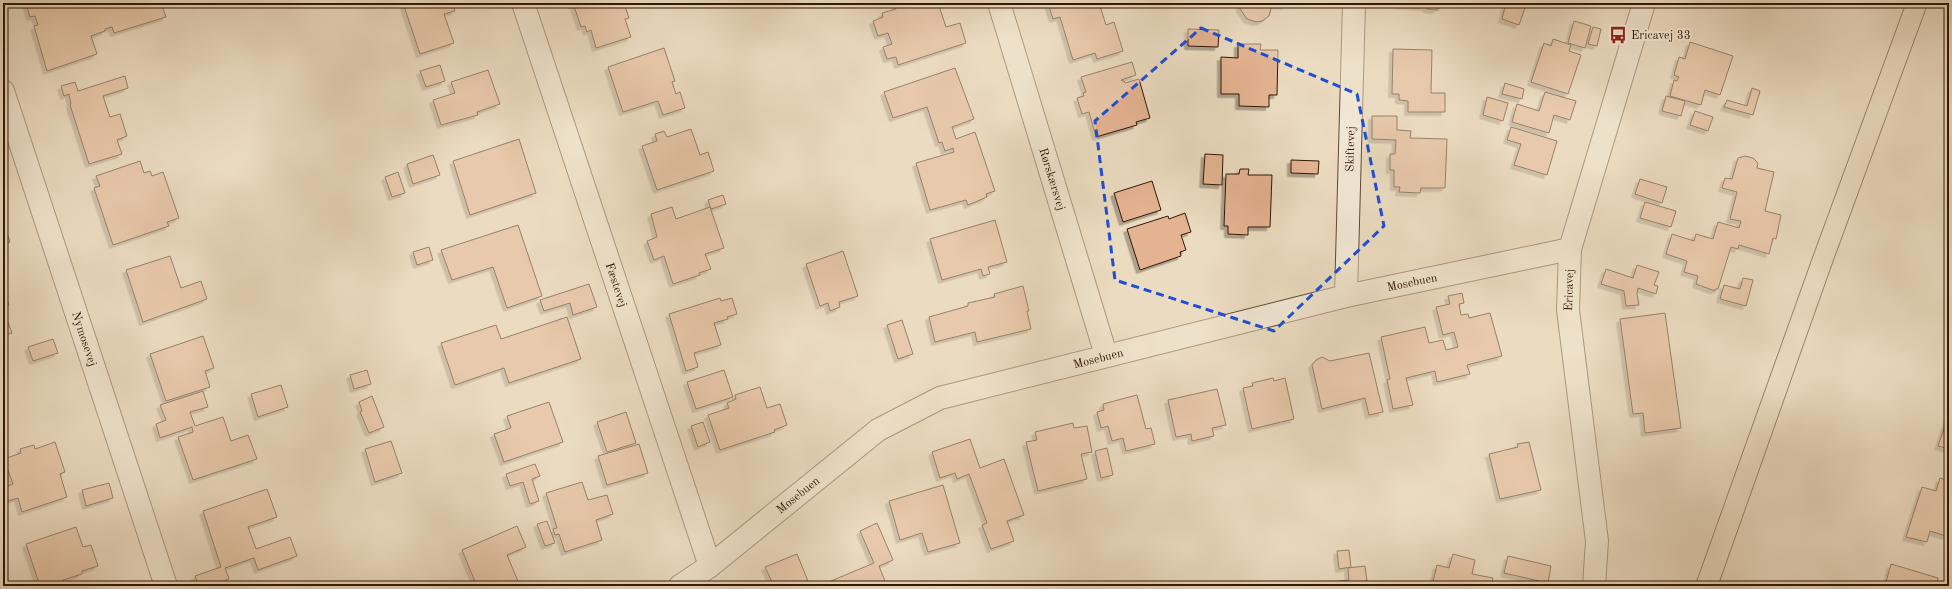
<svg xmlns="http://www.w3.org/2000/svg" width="1952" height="589" font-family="'Old Standard TT',serif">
	<defs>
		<filter id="shadow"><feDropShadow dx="-3.5" dy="3.5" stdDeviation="0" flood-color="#0004"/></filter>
	</defs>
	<rect width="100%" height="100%" fill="#ebdbc0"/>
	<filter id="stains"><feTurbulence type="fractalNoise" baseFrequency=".005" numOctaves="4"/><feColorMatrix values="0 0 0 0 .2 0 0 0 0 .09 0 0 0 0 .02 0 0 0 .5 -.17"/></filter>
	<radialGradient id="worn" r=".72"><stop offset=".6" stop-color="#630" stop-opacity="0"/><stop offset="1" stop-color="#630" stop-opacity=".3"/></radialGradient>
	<g fill="#e4b392" stroke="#321702" filter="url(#shadow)">
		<path d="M26 3H102L103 5 111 3H161L166 17 114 33 112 27 105 29V31L91 36 97 54 47 71 34 26 38 25 35 16 30 17Z"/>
		<path d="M403 3H452L455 11 444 14 454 43 420 54Z"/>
		<path d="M573 3H624L629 18 625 19 631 37 596 48 591 30 587 32 585 26 581 27Z"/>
		<path d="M895 3H938L946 27 960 23 966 43 898 65 896 57 887 59 883 47 892 44 888 33 878 36 873 21 883 17 882 13 896 9Z"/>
		<path d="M1048 3H1099L1106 25 1114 22 1123 51 1097 59 1095 53 1073 60 1060 17 1053 19Z"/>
		<path d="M1243 3H1286V6L1272 5 1269 16 1262 21 1256 22 1247 19 1240 9V4Z"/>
		<path d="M1399 3H1443V7H1437V10L1427 9V7L1399 5Z"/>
		<path d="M1506 3 1525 8 1519 25 1502 19Z"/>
		<path d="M1574 21 1591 26 1585 48 1568 43Z"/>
		<path d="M1593 27 1601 29 1597 46 1588 44Z"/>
		<path d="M1188 29 1219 30 1218 47 1188 46Z"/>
		<path d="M1553 39 1571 45 1569 51 1581 55 1568 94 1531 82 1544 43 1551 46Z"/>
		<path d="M1690 42 1733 56 1720 95 1705 90 1701 105 1670 96 1674 80 1677 81 1679 77 1674 75 1679 57 1685 59Z"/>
		<path d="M1238 44H1261L1260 50H1278L1277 95H1269V107L1239 106V94H1221V57L1238 58Z"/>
		<path d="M664 48 675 81 672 82 676 94 680 92 685 108 663 115 658 101 623 112 608 67Z"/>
		<path d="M1393 49 1432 50 1431 93H1445V112H1408V101L1399 100V94H1392Z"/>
		<path d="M1132 62 1136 75 1121 80 1122 81H1124L1125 83 1139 79 1150 118 1136 122 1137 125 1096 137 1089 112 1082 114 1077 98 1084 96 1083 93 1086 92 1081 77Z"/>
		<path d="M440 65 445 81 426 87 420 71Z"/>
		<path d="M955 68 974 119 952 127 956 139 975 132 995 191 986 194 987 197 968 205 966 200 930 210 916 163 954 152 953 148 945 151 942 142 939 143 927 107 893 118 884 92Z"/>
		<path d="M488 70 500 104 477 112 478 115 441 125 433 100 455 93 451 82Z"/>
		<path d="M125 76 128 88 103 96 110 117 120 114 127 136 117 140 122 154 89 164 70 105 71 104 69 94 64 96 61 86 75 82 78 91Z"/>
		<path d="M1505 83 1524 89 1522 99 1502 94Z"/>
		<path d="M1752 88 1760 91 1753 115 1724 107 1727 100 1747 106Z"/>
		<path d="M1545 92 1576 101 1570 120 1554 115 1549 133 1512 122 1517 104 1539 111Z"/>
		<path d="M1666 96 1685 101 1681 116 1662 111Z"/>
		<path d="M1487 97 1508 103 1503 121 1483 115Z"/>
		<path d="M1695 111 1713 117 1708 131 1690 125Z"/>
		<path d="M1372 116H1397V130L1411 131 1410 138 1447 139 1445 188H1421L1420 193 1399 192 1400 187H1394V170H1390V154H1395L1396 140 1372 139Z"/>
		<path d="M1511 127 1557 141 1547 175 1514 165 1521 144 1507 140Z"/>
		<path d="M691 129 700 155 708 152 714 171 657 190 642 146 657 141 655 134 664 131 667 137Z"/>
		<path d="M519 139 536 193 470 215 453 161Z"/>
		<path d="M1205 154 1223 155 1222 185 1203 184Z"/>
		<path d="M433 155 440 175 413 184 407 164Z"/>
		<path d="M1745 156 1753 158 1758 163 1757 168 1774 172 1765 211 1781 215 1776 239 1773 238 1769 254 1739 245 1738 249 1731 247 1718 289H1715V291L1696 284 1698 276 1684 272 1687 261 1666 254 1672 234 1694 241 1696 234 1713 239 1718 222 1739 228 1741 221 1730 219 1737 192 1722 188 1725 178 1732 179 1738 158Z"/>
		<path d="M1291 160 1319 161 1318 174 1291 173Z"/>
		<path d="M140 161 144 173 150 171 152 176 163 172 179 218 167 222 169 226 113 245 94 188 100 186 96 176Z"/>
		<path d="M1240 169H1249L1248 175H1272L1270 227H1248V235L1228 234V226H1224L1226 174H1239Z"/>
		<path d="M398 172 405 193 392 197 385 177Z"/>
		<path d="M1640 179 1667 187 1662 203 1635 194Z"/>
		<path d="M1152 181 1161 210 1123 222 1114 193Z"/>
		<path d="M723 195 726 204 711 209 708 200Z"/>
		<path d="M1645 202 1676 211 1671 227 1640 218Z"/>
		<path d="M672 207 676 219 710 207 724 248 705 254 711 269 699 273 700 275 673 284 664 256 654 260 647 241 657 237 651 214Z"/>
		<path d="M1185 213 1191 232 1181 235 1186 250 1180 252 1181 256 1140 270 1127 229 1168 216 1169 219Z"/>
		<path d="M995 220 1007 262 988 267 990 274 983 276 981 269 942 280 930 239Z"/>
		<path d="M3 221 10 242 3 244Z"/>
		<path d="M518 225 542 296 507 308 493 267 452 280 441 250Z"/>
		<path d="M429 247 433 260 417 265 413 252Z"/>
		<path d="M843 251 858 296 839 302 840 307 830 311 828 303 820 306 806 264Z"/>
		<path d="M170 256 181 288 201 281 207 299 143 322 126 270Z"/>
		<path d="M1637 265 1659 272 1654 285 1658 286 1656 294 1638 288 1637 294 1639 305 1626 306 1624 291 1601 284 1606 269 1633 278Z"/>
		<path d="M1743 278 1753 280 1746 306 1720 299 1724 285 1740 289Z"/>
		<path d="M589 284 597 307 573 315 570 303 544 311 540 300Z"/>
		<path d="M1023 286 1029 311H1027L1031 329 977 342 975 332 935 342 929 317 968 306V303L995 297 994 294Z"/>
		<path d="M3 288 9 305 3 307Z"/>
		<path d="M1462 293 1464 303 1459 304 1461 315 1468 314 1469 318 1490 313 1502 356 1467 365 1470 374 1437 382 1435 371 1406 378 1413 405 1393 409 1387 380 1390 379 1381 337 1425 327 1429 343 1443 340 1446 350 1458 347 1454 332 1443 335 1436 307 1450 304 1448 296Z"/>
		<path d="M720 298 721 301 732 298 737 314 727 317 728 319 714 323 721 345 694 353 698 367 686 371 669 314Z"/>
		<path d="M3 308 12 333 3 336Z"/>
		<path d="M1665 313 1681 428 1645 433 1643 413 1633 414 1620 319Z"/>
		<path d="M567 317 581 359 509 383 504 368 455 385 441 343 496 325 501 339Z"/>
		<path d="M902 320 913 354 898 359 887 325Z"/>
		<path d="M203 336 214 368 205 371 210 387 166 401 150 354Z"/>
		<path d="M53 339 58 353 33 361 28 347Z"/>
		<path d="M1369 353 1383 412 1369 415 1365 398 1322 409 1312 365 1316 360 1322 357 1330 361Z"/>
		<path d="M367 370 371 384 354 389 350 375Z"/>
		<path d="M724 370 733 397 696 409 687 382Z"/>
		<path d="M1273 378 1274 381 1285 378 1294 419 1252 429 1243 388 1253 386 1252 383Z"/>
		<path d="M281 385 288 407 258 417 251 394Z"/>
		<path d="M760 387 767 408 780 404 787 425 774 430 775 432 720 450 708 415 729 408 727 403 736 399 735 395Z"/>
		<path d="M1217 389 1226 425 1212 428 1214 436 1192 441 1191 434 1176 437 1168 400Z"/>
		<path d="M203 391 208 407 190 412 195 426 223 417 231 441 248 435 257 459 193 480 178 437 193 432 192 427 160 438 156 424 166 420 160 405Z"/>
		<path d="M1137 395 1146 429 1151 428 1155 444 1126 451 1123 438 1112 441 1108 426 1101 428 1097 412 1104 410 1103 404Z"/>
		<path d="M372 396 384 427 369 433 360 412 362 411 359 402Z"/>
		<path d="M549 402 563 442 504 462 494 434 511 428 507 416Z"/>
		<path d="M626 412 636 443 607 452 597 422Z"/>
		<path d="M1949 414V449L1938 446Z"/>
		<path d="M703 422 710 442 698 447 691 426Z"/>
		<path d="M1073 423 1074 428 1087 426 1092 452 1081 454 1087 479 1038 491 1026 442 1037 440 1035 432Z"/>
		<path d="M970 439 980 468 1004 459 1024 515 1007 521 1014 541 991 549 982 525 987 523 969 474 957 479 955 473 940 478 932 452Z"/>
		<path d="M391 441 402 473 375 482 365 449Z"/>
		<path d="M55 442 65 472 60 474 67 497 22 512 18 498 8 501 3 488 13 484 4 459 21 453 20 449 34 445 35 449Z"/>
		<path d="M1529 442 1541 490 1500 499 1489 454 1518 447 1517 444Z"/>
		<path d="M639 444 648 473 607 485 598 456Z"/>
		<path d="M1107 448 1113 475 1101 478 1095 451Z"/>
		<path d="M535 464 540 476 532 479 539 501 530 504 523 482 510 486 506 474Z"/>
		<path d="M1940 478 1949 481V526L1946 536 1930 531 1927 542 1906 537 1922 487 1936 491Z"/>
		<path d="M582 482 588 500 607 495 613 514 596 520 602 540 565 552 559 534 555 535 553 529 557 528 546 493Z"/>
		<path d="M109 483 113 498 86 506 82 490Z"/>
		<path d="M943 485 960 543 928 552 922 533 900 540 889 501Z"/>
		<path d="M267 489 277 517 248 527 256 549 290 537 297 556 258 570 254 558 225 568 229 579 210 586H199L195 576 221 567 203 511Z"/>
		<path d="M547 521 555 543 545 546 537 524Z"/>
		<path d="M877 523 893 560 879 566 887 586H833L831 581 874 563 860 531Z"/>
		<path d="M517 526 526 547 507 555 520 586H471L476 584 462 550Z"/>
		<path d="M76 527 83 547 91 545 98 566 82 571V574L63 580 65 585 61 586H53L52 584 40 586 26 544Z"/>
		<path d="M1349 550 1351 567 1339 569 1337 551Z"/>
		<path d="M797 554 810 586H774L765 567Z"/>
		<path d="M1453 554 1475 560 1472 574 1493 578 1491 586H1432L1437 565 1449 568Z"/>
		<path d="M1508 556 1551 566 1548 583 1504 573Z"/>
		<path d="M1891 564 1938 578 1936 586H1885Z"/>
		<path d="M1365 566 1367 581 1347 583 1348 586H1330L1329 582 1349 580 1348 568Z"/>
	</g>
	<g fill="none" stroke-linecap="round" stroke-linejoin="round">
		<g stroke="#604832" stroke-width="24">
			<g id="street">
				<path id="s1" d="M523 3 710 566"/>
				<path id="s2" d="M999 3 1106 355"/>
				<path id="s3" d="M3 91 166 586"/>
				<path id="s4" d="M1346 296 1354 3"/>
				<path id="s5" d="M680 586 710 566 878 430 940 398 1346 296 1570 249"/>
				<path id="s6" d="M1594 586 1597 541 1568 310 1570 249 1644 3"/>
			</g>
		</g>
		<use href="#street" stroke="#f2e8d6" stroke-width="22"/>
		<g stroke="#321702" stroke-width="1">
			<path d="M1695 586 1813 256 1906 3"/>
			<path d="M1718 586 1831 267 1928 3"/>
		</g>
	</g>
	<path d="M0 0H1952V589H0ZM1201 28 1357 94 1384 226 1274 331 1115 280 1095 121Z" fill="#ebdbc0" fill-opacity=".55" fill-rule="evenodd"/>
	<path fill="none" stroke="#1d4ed8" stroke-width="3" stroke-dasharray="8 5" stroke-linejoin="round" d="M1201 28 1357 94 1384 226 1274 331 1115 280 1095 121Z"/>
	<defs>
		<g id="bus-bare" transform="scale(1.38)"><path d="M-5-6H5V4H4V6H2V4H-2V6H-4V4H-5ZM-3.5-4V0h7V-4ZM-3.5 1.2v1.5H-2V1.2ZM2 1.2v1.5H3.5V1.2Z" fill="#8f2418" stroke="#f2e8d6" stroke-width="2.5" paint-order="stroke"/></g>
	</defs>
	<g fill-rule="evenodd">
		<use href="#bus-bare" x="1618" y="35"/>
	</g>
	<g text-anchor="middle" stroke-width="4" stroke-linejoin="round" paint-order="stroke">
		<g font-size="12" fill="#321702" stroke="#f2e8d6" text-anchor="start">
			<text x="1631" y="39">Ericavej 33</text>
		</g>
		<g font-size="12" fill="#321702" stroke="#f2e8d6">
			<text dy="4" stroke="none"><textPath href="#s4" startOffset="147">Skiftevej</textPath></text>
			<text dy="4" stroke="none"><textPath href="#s2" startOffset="184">Rørskærsvej</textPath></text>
			<text dy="4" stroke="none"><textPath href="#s5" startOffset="808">Mosebuen</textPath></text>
			<text dy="4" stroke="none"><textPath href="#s1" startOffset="297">Fæstevej</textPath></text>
			<text dy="4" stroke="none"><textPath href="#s6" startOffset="298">Ericavej</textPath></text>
			<text dy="4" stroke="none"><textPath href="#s3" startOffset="261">Nymosevej</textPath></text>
			<text dy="4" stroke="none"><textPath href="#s5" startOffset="485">Mosebuen</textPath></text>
			<text dy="4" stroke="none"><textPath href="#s5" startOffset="149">Mosebuen</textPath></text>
		</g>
	</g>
	<rect width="1952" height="589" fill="none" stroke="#ebdbc0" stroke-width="16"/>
	<rect x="4" y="4" width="1944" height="581" fill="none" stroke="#321702" stroke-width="2"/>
	<rect x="8" y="8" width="1936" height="573" fill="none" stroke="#321702"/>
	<rect width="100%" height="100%" filter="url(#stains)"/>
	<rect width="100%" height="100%" fill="url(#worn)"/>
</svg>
